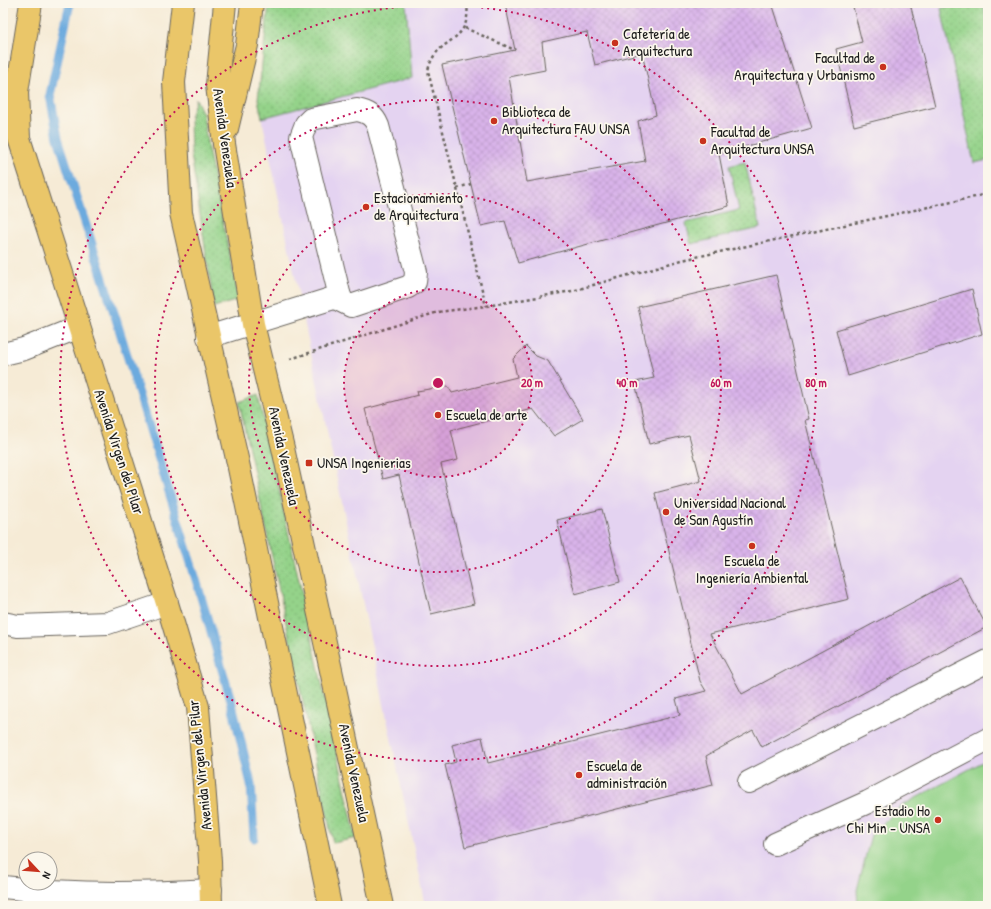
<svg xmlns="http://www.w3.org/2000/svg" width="991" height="909" font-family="'Patrick Hand',sans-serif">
	<defs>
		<pattern id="grass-dots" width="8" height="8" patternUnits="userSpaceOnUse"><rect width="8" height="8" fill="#94d38a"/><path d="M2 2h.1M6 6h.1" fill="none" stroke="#7fb576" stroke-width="1.8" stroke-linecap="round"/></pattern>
		<pattern id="building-cross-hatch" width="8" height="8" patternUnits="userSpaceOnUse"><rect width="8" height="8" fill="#d9b4ea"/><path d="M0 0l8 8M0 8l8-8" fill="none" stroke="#ba9ac8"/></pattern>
	</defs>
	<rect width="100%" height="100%" fill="#fbf7ec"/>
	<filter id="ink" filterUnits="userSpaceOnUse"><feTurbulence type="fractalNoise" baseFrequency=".025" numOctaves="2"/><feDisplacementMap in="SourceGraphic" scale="8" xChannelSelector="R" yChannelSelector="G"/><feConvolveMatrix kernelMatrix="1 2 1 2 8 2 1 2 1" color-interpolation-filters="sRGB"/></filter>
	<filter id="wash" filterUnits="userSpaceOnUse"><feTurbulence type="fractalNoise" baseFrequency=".012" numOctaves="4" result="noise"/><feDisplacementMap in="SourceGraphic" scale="16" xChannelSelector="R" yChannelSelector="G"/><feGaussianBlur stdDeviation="0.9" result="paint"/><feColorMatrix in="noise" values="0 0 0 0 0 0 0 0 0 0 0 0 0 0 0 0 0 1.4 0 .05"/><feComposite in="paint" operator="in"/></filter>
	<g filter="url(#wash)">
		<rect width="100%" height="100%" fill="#f6ebd6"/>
		<path fill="#e4d3f1" d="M269 3H988V906H426L258 99Z"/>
		<g fill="url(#grass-dots)" stroke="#587853">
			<path d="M269 3H406L412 78 262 118 258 99Z"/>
			<path d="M952 3H983L988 27V160L974 163 941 8 952 6Z"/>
			<path d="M196 99 203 114 208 149 239 300 214 307 191 154 190 117Z"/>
			<path d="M745 162 760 228 691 244 686 223 739 210 729 166Z"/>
			<path d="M258 395 356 838 333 843 239 402Z"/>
		</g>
		<path fill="#94d38a" stroke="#587853" d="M988 759V906H858L857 890 871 835 903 805Z"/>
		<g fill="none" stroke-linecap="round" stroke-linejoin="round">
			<path stroke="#6caade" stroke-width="9" d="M70 3 50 95 58 138 116 319 197 583 232 704 251 784 254 838"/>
		</g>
		<g id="blocks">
			<g fill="url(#building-cross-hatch)" fill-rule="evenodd">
				<path d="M505 3H772L812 128 719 154 729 206 518 263 505 221 481 226 442 65 515 50ZM587 32 595 65 642 53 656 115 638 121 645 161 527 182 509 77 545 70 542 42Z"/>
				<path d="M852 3H910L935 106 854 126 836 49 862 42Z"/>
				<path d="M776 275 809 419 805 420 849 599 710 634 742 694 960 577 987 627 762 747 753 730 706 756 713 785 465 847 445 765 456 762 452 745 482 737 488 763 680 715 676 699 706 691 700 681 655 493 701 481 689 435 649 444 635 382 654 378 638 307Z"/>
				<path d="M972 289 982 334 848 376 836 330Z"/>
				<path d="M526 346 536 356 548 361 583 419 554 436 533 409 451 430 458 460 441 464 474 604 431 614 399 475 383 479 365 409 418 395 417 391 448 386 452 393 517 377 513 359Z"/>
				<path d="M602 509 620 582 575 594 557 520Z"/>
			</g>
		</g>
	</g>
	<g filter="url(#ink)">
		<use href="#blocks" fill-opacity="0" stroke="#68645d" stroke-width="1"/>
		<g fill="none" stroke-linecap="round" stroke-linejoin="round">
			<g stroke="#68645d" stroke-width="24">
				<g id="minor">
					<path d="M357 110C368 112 374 116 378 126L416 272 415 282 408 287 351 306 341 301 301 137 306 124 311 119Z"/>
					<path d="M208 337 340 296"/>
					<path d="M3 354 24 349 79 327"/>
					<path d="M3 623 18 626 108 623 167 603"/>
					<path d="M749 782 988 661"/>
					<path d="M775 844 868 802 988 739"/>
					<path d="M3 887C72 895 142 894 211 890"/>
				</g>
			</g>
			<g stroke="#68645d" stroke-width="24">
				<g id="major">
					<path d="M31 3 17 92 19 138 167 603 198 707 210 861 211 906"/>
					<path d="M183 3 174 82 181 213 238 463 330 906"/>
					<path d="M225 3 217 85 224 144 253 324 283 448 382 906"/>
					<path d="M227 129 247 45 252 3"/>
				</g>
			</g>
			<g stroke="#68645d" stroke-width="2.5" stroke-dasharray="3 3" stroke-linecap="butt">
				<path d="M467 3C472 46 435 35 428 71L486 306"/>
				<path d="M465 28 515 50"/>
				<path d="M457 188 471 184"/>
				<path d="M290 359 438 312 486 306 572 291 682 260 975 197 988 193"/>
			</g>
			<use href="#minor" stroke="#fff" stroke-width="22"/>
			<use href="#major" stroke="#eac669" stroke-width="22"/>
		</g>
	</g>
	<circle cx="438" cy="383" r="94" fill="#c2185b" fill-opacity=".12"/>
	<g fill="none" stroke="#c2185b" stroke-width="2" stroke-dasharray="2 4">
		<circle cx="438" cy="383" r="94"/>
		<circle cx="438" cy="383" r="189"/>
		<circle cx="438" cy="383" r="283"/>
		<circle cx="438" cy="383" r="378"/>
	</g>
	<g fill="#c8321e" stroke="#fbf7ec" stroke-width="1.5">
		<circle cx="615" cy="43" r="4"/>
		<circle cx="883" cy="67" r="4"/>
		<circle cx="494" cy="121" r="4"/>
		<circle cx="703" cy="141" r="4"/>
		<circle cx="366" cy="207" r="4"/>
		<circle cx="438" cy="415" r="4"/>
		<rect x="305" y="459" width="8" height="8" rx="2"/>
		<circle cx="666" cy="512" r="4"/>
		<circle cx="752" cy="546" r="4"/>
		<circle cx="579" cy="775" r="4"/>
		<circle cx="938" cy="820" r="4"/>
	</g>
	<g text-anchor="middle" stroke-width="3.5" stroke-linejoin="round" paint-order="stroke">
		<g font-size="15" fill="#1c1c1c" stroke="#fbf7ec" text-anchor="start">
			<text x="623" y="39">Cafetería de<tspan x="623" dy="17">Arquitectura</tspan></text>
			<text x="875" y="63" text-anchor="end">Facultad de<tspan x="875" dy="17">Arquitectura y Urbanismo</tspan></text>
			<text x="502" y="117">Biblioteca de<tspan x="502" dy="17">Arquitectura FAU UNSA</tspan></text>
			<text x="711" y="137">Facultad de<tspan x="711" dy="17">Arquitectura UNSA</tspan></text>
			<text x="374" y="203">Estacionamiento<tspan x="374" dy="17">de Arquitectura</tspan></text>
			<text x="446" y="420">Escuela de arte</text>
			<text x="317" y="468">UNSA Ingenierias</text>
			<text x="674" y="508">Universidad Nacional<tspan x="674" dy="17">de San Agustín</tspan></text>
			<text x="752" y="566" text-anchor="middle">Escuela de<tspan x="752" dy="17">Ingeniería Ambiental</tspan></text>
			<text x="587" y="771">Escuela de<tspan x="587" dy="17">administración</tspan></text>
			<text x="930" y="816" text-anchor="end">Estadio Ho<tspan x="930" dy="17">Chi Min - UNSA</tspan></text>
		</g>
		<g font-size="15" fill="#1c1c1c" stroke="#fbf7ec">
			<text transform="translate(225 138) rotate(82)" y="5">Avenida Venezuela</text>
			<text transform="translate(119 452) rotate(72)" y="5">Avenida Virgen del Pilar</text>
			<text transform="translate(284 456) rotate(78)" y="5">Avenida Venezuela</text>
			<text transform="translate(200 765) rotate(-96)" y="5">Avenida Virgen del Pilar</text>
			<text transform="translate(354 773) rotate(78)" y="5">Avenida Venezuela</text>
		</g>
	</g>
	<circle cx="438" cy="383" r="6" fill="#c2185b" stroke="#fbf7ec" stroke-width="2"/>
	<g font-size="12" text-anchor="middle" font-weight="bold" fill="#c2185b" stroke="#fbf7ec" stroke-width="3.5" stroke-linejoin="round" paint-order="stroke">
		<text x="532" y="387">20 m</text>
		<text x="627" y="387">40 m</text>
		<text x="721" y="387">60 m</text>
		<text x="816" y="387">80 m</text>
	</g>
	<rect width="991" height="909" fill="none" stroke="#fbf7ec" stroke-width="16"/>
	<g transform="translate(38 871) rotate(116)"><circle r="19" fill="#fbf7ec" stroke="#a29f99"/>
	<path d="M0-3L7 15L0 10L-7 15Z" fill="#c8321e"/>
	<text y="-6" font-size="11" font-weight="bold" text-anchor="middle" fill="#1c1c1c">N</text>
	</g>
</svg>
